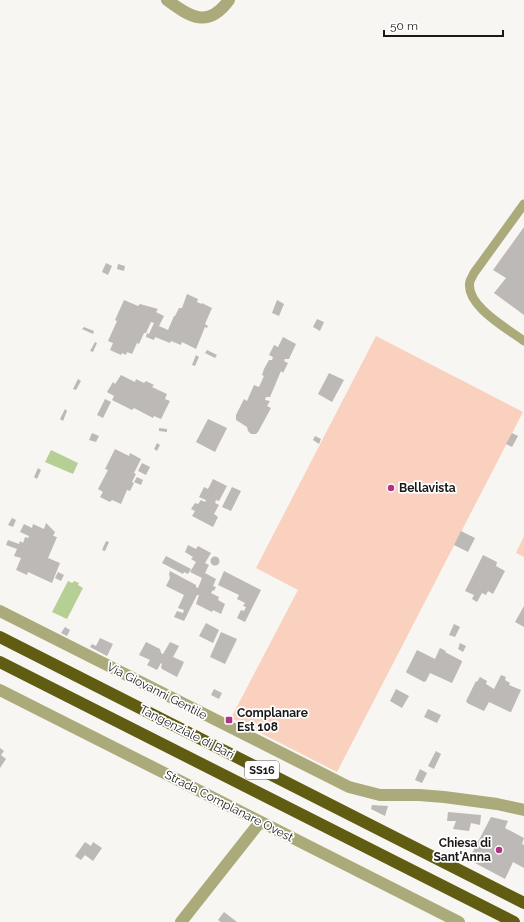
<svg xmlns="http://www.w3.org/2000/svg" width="524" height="922" font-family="Raleway,sans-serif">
	<rect width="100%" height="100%" fill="#f8f6f2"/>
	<g fill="#f9d1be">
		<path d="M376 336 523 412 337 772 231 718 298 590 256 568Z"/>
		<path d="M524 536V557L516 553Z"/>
	</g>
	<g fill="#b6cf94">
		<path d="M51 450 78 463 73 474 45 462Z"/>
		<path d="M68 581 72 583 74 581 79 583 78 585 83 588 67 619 52 612Z"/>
	</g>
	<g fill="#bcb9b6">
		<path d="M524 227V315L494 293 506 278 493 270Z"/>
		<path d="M106 263 112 266 108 275 102 272Z"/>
		<path d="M118 264 125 266 124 271 117 269Z"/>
		<path d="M187 294 198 299 197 302 202 304V303L212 308 205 324 208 326 207 328 205 327 196 349 182 342 181 345 171 341 170 343 155 337 154 340 146 337 147 333 149 334 154 323 151 322 146 333H144L139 344 137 343 132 354 127 352 126 355 122 353 121 355 110 350 113 343 108 341 117 321 115 320 124 300 138 306 140 304 158 309 156 312 164 316 159 326 168 330 174 316H175L179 308H182Z"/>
		<path d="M277 300 284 304 279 316 272 313Z"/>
		<path d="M317 319 324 322 320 331 313 327Z"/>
		<path d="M84 327 94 331 93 334 82 329Z"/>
		<path d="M283 337 296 344 289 359H285L284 361 288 363 283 373 281 371 270 397H266L265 400 270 401 267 406 271 408 258 432 256 434H251L248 431 247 427 236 420V415L244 399 247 401 254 385 259 387 264 376 262 375 264 369 269 360H272L273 357 269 355 274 345 278 347Z"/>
		<path d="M95 342 97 343 93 352 90 351Z"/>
		<path d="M207 350 217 355 215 358 205 353Z"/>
		<path d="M196 355 199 357 195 366 192 365Z"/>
		<path d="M329 373 344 380 332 402 318 394Z"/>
		<path d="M121 375 135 382 136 379 144 383 146 381 154 385 152 387 167 394 165 399 170 401 161 419 154 416 153 418 134 408 132 410 112 400 114 396 107 392 113 382 115 384Z"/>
		<path d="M78 379 81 381 76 390 73 389Z"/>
		<path d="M105 399 111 402 103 418 97 415Z"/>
		<path d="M65 409 67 411 63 421 60 419Z"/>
		<path d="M208 419 227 428 215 452 196 442Z"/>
		<path d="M159 428 167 429V432L159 431Z"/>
		<path d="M92 433 99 436 96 442 89 440Z"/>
		<path d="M512 433 518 436 512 447 506 444Z"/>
		<path d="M315 436 321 439 319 444 313 440Z"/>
		<path d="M157 443 160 445 157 451 154 449Z"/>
		<path d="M115 449 129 456 130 453 141 459 134 473 136 474 132 482 134 483 130 491 127 490 121 504 112 500 110 502 100 497 103 492 98 489 108 470 105 469Z"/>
		<path d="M142 463 150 467 146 475 138 471Z"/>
		<path d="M38 468 41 470 37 479 34 477Z"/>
		<path d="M137 477 143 480 141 485 134 482Z"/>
		<path d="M213 479 227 486 219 501 216 500 215 503 219 505 214 514 218 517 213 527 192 516 195 511 191 509 195 503 198 504 201 500 205 502 206 500 199 497 204 487 208 489Z"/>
		<path d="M232 487 241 491 231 511 222 507Z"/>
		<path d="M12 518 16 520 13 527 8 525Z"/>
		<path d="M46 523 55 532 53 536 57 537 48 558 60 563 52 583 28 572 27 575 16 570 21 558 14 556 17 549 6 545 8 540 19 544 20 541 23 543 25 537 28 538 29 536 20 532 24 524 32 528 33 524 44 529Z"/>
		<path d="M461 531 475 538 468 552 454 545Z"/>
		<path d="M106 541 109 542 105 551 102 550Z"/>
		<path d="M188 545 196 549 198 546 211 553 205 563 209 565 205 573 216 579 213 586 216 587 214 591 213 590 211 593 219 597 218 600 225 604 221 614 213 610 212 612 196 604 199 595H197L184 621 174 617 177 611 183 613 184 610 178 608 184 595 166 586 170 578 169 574 170 571 196 585V587L198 588 202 578 190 572 196 562 191 559 193 557 185 552Z"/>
		<path d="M483 555 497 562 496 566 505 571 493 594 488 591 486 595 482 593 477 602 472 599 474 595 465 591Z"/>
		<path d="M166 556 191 569 188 574 184 572 183 574 162 563Z"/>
		<circle cx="215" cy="561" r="4.5"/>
		<path d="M224 571 261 590 245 622 237 618 241 610 244 611 246 607 243 606 245 603 237 599 239 595 218 585Z"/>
		<path d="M58 572 64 575 61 581 55 578Z"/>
		<path d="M524 606V627L515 622Z"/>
		<path d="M206 623 219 630 213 643 199 636Z"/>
		<path d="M454 624 460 627 455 637 449 635Z"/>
		<path d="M65 627 70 630 67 636 61 633Z"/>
		<path d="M221 632 237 639 225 664 210 657Z"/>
		<path d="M100 638 113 644 107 656 90 647 92 644 96 646Z"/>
		<path d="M146 642 160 649 161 653 163 654 170 642 179 646 173 657 184 662 177 677 162 669 161 667 162 664 161 663 157 670 147 665 150 660 139 655Z"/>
		<path d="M460 643 466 646 463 652 458 649Z"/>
		<path d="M440 648 446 651 445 652 462 661V662L452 683 430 673 426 681 424 682 407 673 406 672 417 650 435 659Z"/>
		<path d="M501 675 506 677 505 680 510 683 509 685 521 690 511 712H510L489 702 484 711 467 703V702L466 701 476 681 477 682 480 677 487 681 486 684 494 689Z"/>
		<path d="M214 689 222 693 219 699 211 695Z"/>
		<path d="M396 689 409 696 402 708 390 701Z"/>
		<path d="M428 709 441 715 437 723 424 717Z"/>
		<path d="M0 748 4 751 1 755 6 759 0 768Z"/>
		<path d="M436 751 441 754 434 769 428 766Z"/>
		<path d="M420 769 427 773 422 783 415 780Z"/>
		<path d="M372 805 388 806 385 816 371 809Z"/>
		<path d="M448 812 481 815 480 825 471 823 469 831 453 829 456 821H447Z"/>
		<path d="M491 817 508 821 505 828 524 838 522 844 524 845V868L513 862 505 879 460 855 462 850 471 855Z"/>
		<path d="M85 842 91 846 93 842 102 848 93 861 85 855 81 860 75 856Z"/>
		<path d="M224 912 237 922H221L218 920Z"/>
	</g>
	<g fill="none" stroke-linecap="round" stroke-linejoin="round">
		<path stroke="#abaa7b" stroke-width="9" d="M524 204 474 273C473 275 471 279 470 281 464 305 508 329 524 341"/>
		<g stroke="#abaa7b" stroke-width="12">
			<path d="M167 0C190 17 208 29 229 0"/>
			<path d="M181 922 260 822"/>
		</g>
		<g stroke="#abaa7b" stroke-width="12">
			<path d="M0 611 349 787 380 795H419L444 797 497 804 524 810"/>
			<path d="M0 690 459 922"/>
		</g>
		<g stroke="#605d12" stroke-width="12">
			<path d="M0 637 524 903"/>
			<path d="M0 662 514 922"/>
		</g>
	</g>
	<g fill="#b23381" stroke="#fff" stroke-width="1.5">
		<circle cx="391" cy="488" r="4"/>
		<rect x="225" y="716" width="8" height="8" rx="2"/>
		<circle cx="499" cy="850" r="4"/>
	</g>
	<g text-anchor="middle" stroke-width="3.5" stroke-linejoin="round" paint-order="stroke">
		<rect fill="#fff" stroke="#5f5e5d" stroke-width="1" x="245" y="761" width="34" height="18" rx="3"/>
		<g font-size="11" font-weight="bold" fill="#1a1918">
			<text x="262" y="774">SS16</text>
		</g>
		<g font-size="12" font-weight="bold" fill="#1a1918" stroke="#fff" text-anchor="start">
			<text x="399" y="492">Bellavista</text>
			<text x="237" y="717">Complanare<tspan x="237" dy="14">Est 108</tspan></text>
			<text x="491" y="847" text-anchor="end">Chiesa di<tspan x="491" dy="14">Sant'Anna</tspan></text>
		</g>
		<g font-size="12" fill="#1a1918" stroke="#fff">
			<text transform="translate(157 691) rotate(27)" y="4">Via Giovanni Gentile</text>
			<text transform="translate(187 732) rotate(27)" y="4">Tangenziale di Bari</text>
			<text transform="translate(229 806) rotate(27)" y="4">Strada Complanare Ovest</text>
		</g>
	</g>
	<path d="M384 30v6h119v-6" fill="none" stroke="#1a1918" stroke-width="2"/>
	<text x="390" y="30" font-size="12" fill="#1a1918" stroke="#ffffff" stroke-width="3" paint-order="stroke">50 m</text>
</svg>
